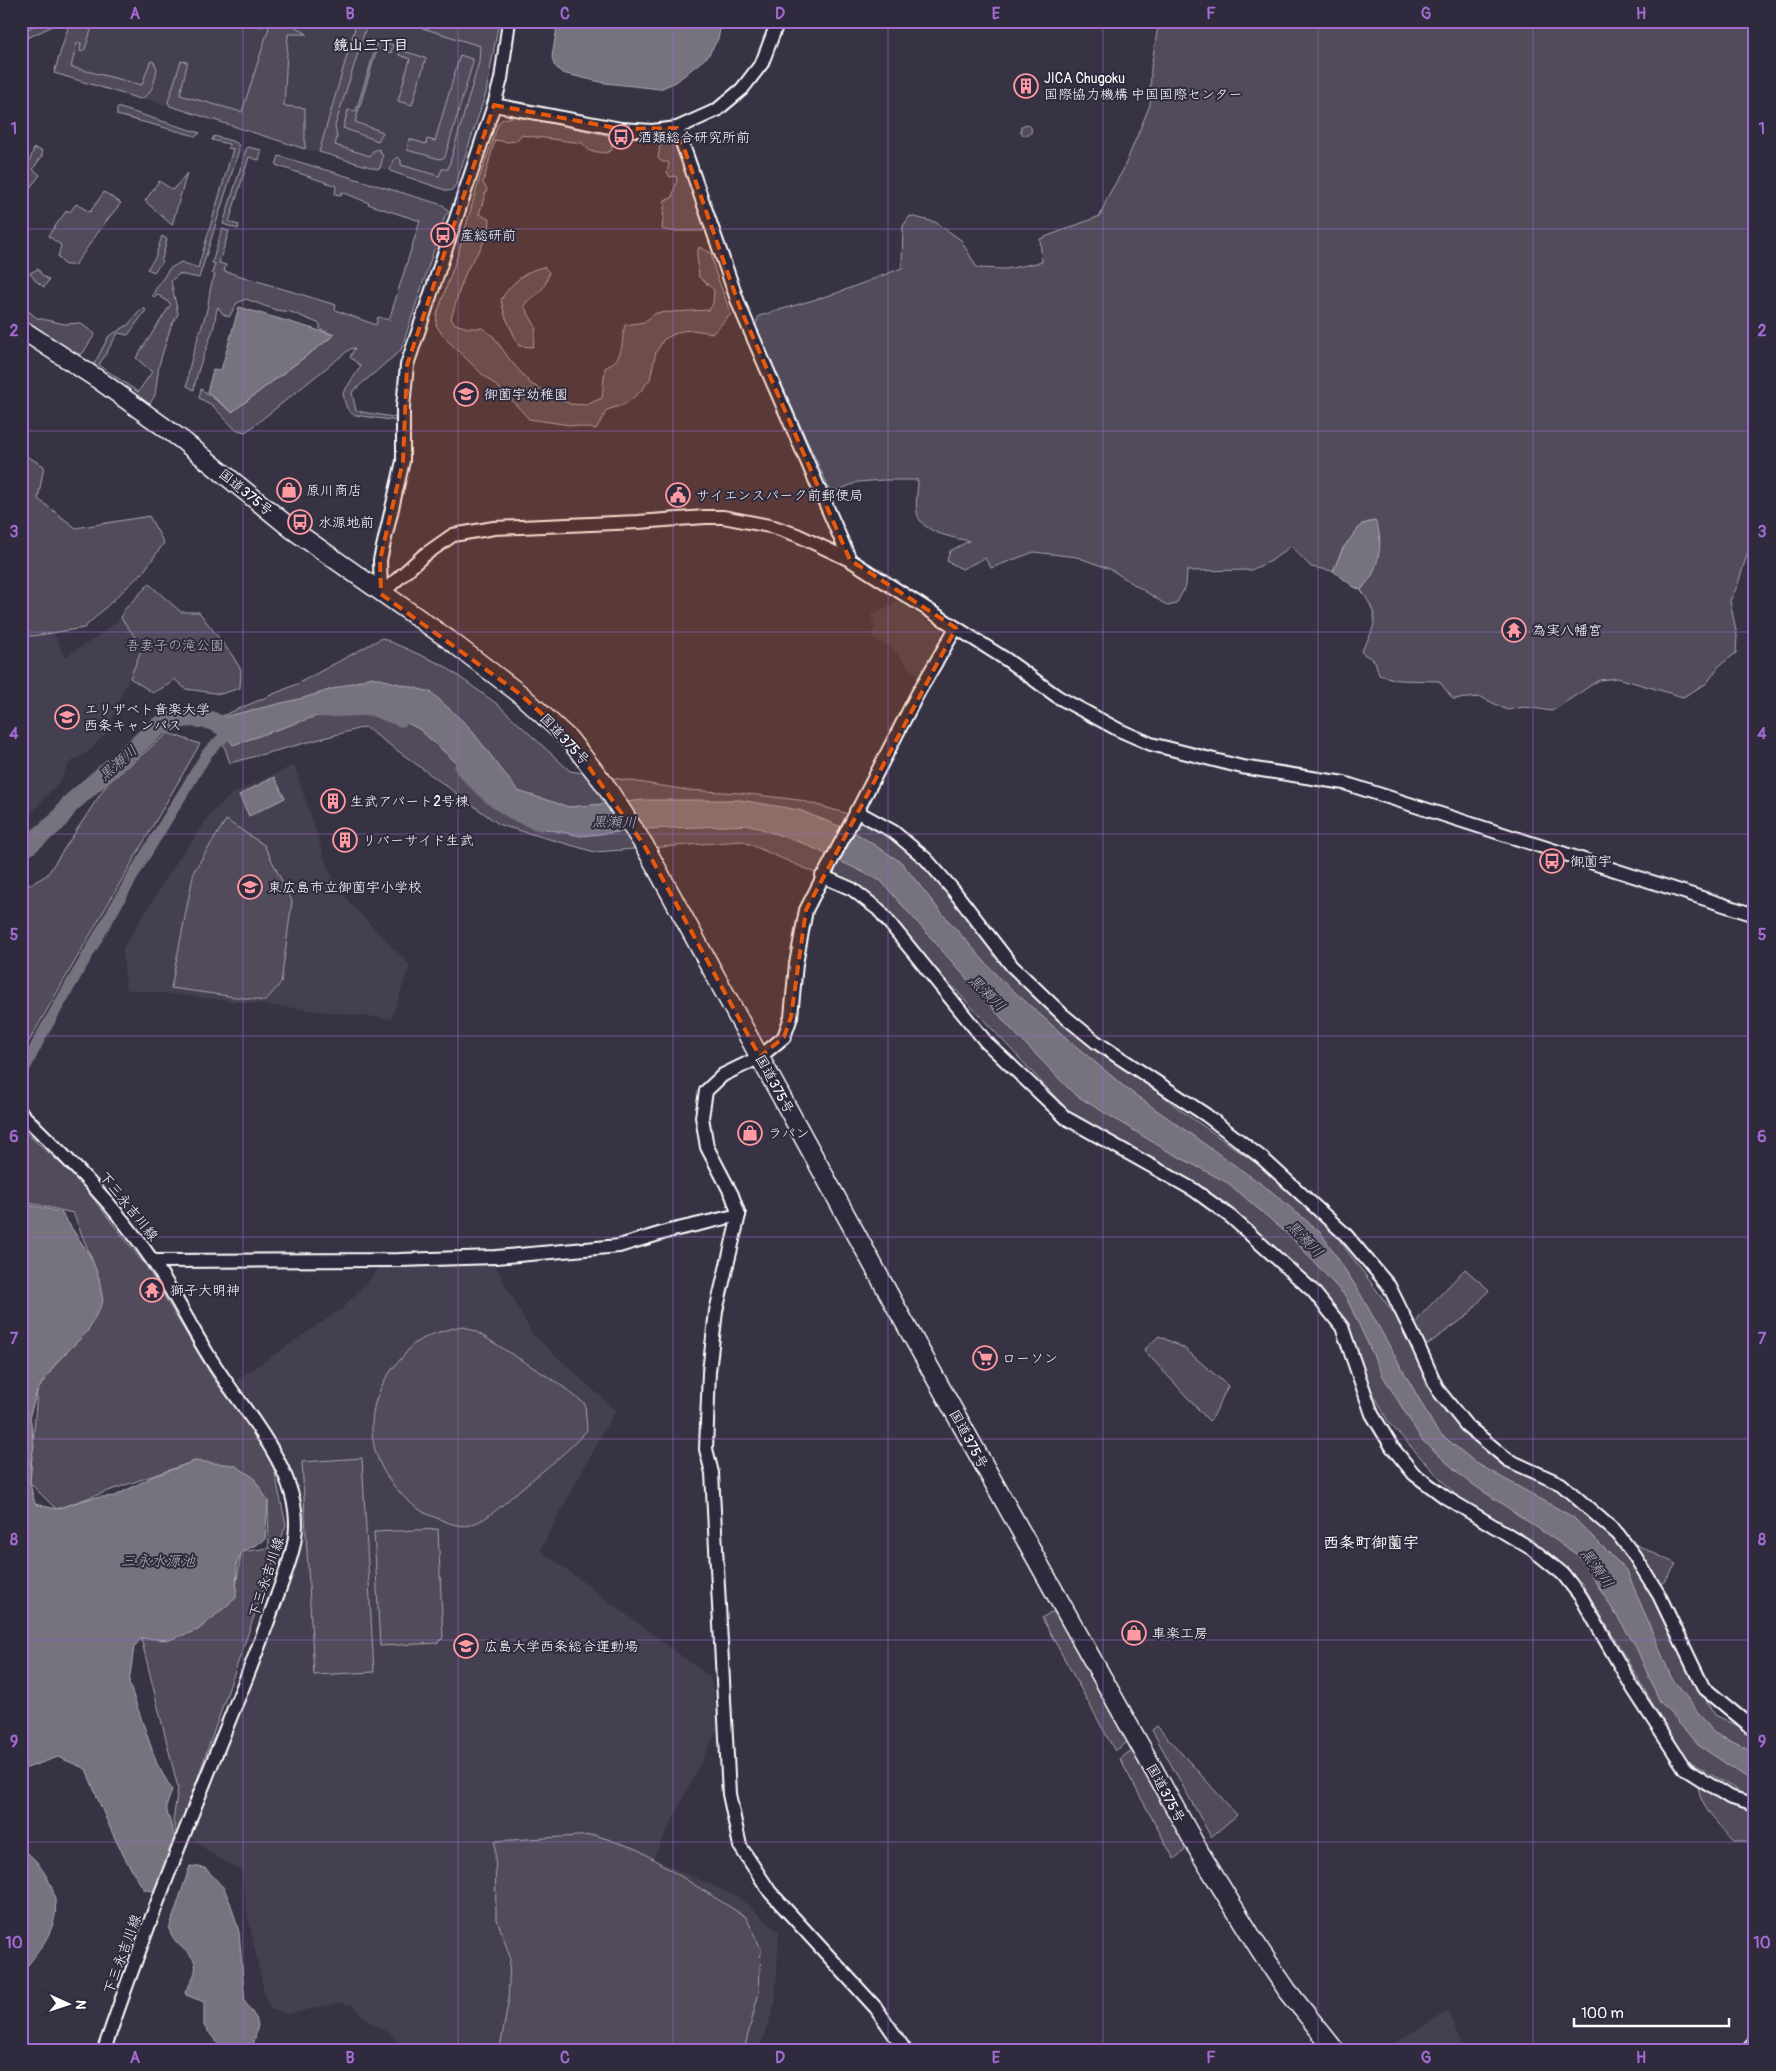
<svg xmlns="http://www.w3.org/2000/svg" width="1776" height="2071" font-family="Pangolin,'Klee One',sans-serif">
	<rect width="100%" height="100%" fill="#373345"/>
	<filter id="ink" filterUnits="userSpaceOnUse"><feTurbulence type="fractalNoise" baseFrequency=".02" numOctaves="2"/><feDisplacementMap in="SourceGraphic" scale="10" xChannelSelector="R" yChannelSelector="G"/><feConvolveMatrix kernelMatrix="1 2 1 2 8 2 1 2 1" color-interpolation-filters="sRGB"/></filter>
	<g filter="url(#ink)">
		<g fill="#444051">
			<path d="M70 21H499L486 93 456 184 452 190 448 191 390 171 305 149 160 103 54 73Z"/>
			<path d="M896 600 942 630V639L921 676 910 669 894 650 872 637 875 627 871 615 891 606Z"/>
			<path d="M121 618 141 645V651L118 703 108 731 88 752 69 763 62 778 21 825V642L50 626 65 657 94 639Z"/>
			<path d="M294 765 328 869 351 905 410 965 391 1019 126 989 123 948 180 857 212 813 232 794Z"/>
			<path d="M495 1265 532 1334 615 1410 540 1550 711 1678 719 1726 653 1859 738 1897 779 1932 775 2003 759 2050H404L390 2033 372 2023 361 2015 353 2005 339 2003 286 2014 270 2009 264 1992 248 1917 242 1871 212 1854 189 1836 208 1787 300 1510 295 1482 275 1440 237 1380 343 1308 381 1267Z"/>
			<path d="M1448 2011 1462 2046 1466 2050H1384Z"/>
		</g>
		<g fill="#514c5c" stroke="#a8a6ae">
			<path d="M45 21H63L21 41V32Z"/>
			<path d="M70 21H94L85 49 81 52 80 50 81 43H77L71 67 142 85 150 62 153 61 157 68C155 80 153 95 140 99L54 73Z"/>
			<path d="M244 21H292L296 27 307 34H288L284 106 305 108V149L170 106 168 102 181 61 187 62V65L180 95 242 112 270 24 265 22 263 27Z"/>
			<path d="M357 21H368L335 126 337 138 335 145 370 156 373 151 379 149 383 157 380 168 377 169 319 152Z"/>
			<path d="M400 21H499L486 93 456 184 452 190 448 191 390 171 393 160 398 157 401 160V165L439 176 442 169H448L479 62 480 46Z"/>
			<path d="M1159 21H1755V528L1738 584 1730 601 1737 636 1736 653 1719 666 1707 683 1683 697 1618 678 1599 680 1552 711 1525 707 1507 710 1481 697 1453 699 1439 681 1398 680 1379 675 1375 661 1361 652C1377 624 1380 617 1361 590L1373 573 1375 521 1362 524 1343 548 1333 571 1311 567 1291 546 1271 561 1251 570 1187 571 1186 586 1176 604 1168 606 1110 569 1077 557 1034 552 991 568 985 558 962 569 947 561 950 551 969 541C952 537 920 533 917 512 915 502 918 490 918 480H883L858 482 831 493 755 326 759 316 837 293 902 268 903 226 910 216 935 222 961 240 977 268 1006 269 1042 262 1040 239 1100 216 1108 196 1123 170 1150 105 1151 68Z"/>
			<path d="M378 40 393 45 391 53 377 49 355 122 383 132 378 141 343 128 348 110 356 111Z"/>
			<path d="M400 50 426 58 412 105 398 101 410 59 399 55Z"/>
			<path d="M460 55 472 59 473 62 445 157 440 159 407 150 409 139 426 144 427 139 435 141Z"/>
			<path d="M117 107 200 133 196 136 117 115Z"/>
			<path d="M515 116 607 135 611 141 612 150 606 153 590 151 582 143 521 135 516 141 508 142 495 140 483 183 487 189 479 214 490 220C489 241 476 253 467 270 460 285 456 303 451 319L455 324 468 328H482L493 336 510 360 531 384 570 404 586 405 602 398 605 368C626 357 620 345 625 325L644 322 656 313 709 310 713 304 714 290 699 277 697 254 699 247 711 253 715 271 731 314 713 333 692 330 681 331 664 339 656 352 650 379 641 391 625 404 607 410 596 429 529 419 505 393 482 374 444 337 436 325 437 314 457 257 480 177 497 127 501 120Z"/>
			<circle cx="1026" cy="130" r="5.5"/>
			<path d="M214 136 235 142 238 144 239 150 199 278 179 274 171 281 178 314 171 326 159 365 155 395 148 407 93 366 109 336 128 325 142 308 146 310 128 335 118 333 99 365 138 392 152 372 136 358 171 304 157 294 154 297 152 295 169 269 181 262 198 268 233 149 228 148 229 144 212 140Z"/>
			<path d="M663 140H674L677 147 704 226 703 231H670L662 229 665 200 672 198 677 180 676 176 670 177 667 172 669 164 668 162H662L658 158 660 145Z"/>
			<path d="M247 147 262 150 259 160 249 157 229 222 239 225 238 229 223 224Z"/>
			<path d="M34 148 42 151V156L33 169 40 175 21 199V178H24Z"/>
			<path d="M279 156 443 205 449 211 445 216 401 350 352 392 356 411 399 418 398 421 355 415C345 411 345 402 343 393L361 366 350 357 355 348 350 349 251 428 245 432 235 429 212 405 199 398 201 389 232 412 334 335 320 329V324L291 312 276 310 246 299 237 303 229 317 223 314 218 307C215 313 216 319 214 326 208 348 197 367 194 390L187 386C188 362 199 337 206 313 210 299 208 290 215 275L212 273 215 264 212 263 222 229 229 231 219 263 226 265 224 271 336 305 335 310 376 325 378 317 389 320 420 221 368 204 369 203 342 192 341 195 335 194 336 186 276 165Z"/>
			<path d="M187 173 172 225 145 201 159 181 173 190Z"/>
			<path d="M104 192 121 203 107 220 77 262 75 265H65L58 257 61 245 48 236 67 210 70 212 76 204 90 212Z"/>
			<path d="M162 236 167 239 161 263 154 272 147 269 155 258Z"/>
			<path d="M544 267 549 272C547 281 545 288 537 294 531 299 528 299 524 306L536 327 533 347 519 346 505 316 501 300C510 284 526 270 544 267Z"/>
			<path d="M38 269 42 275 49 280 44 287 36 281 30 273Z"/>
			<path d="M21 305 37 318 65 324 80 323 95 334 83 353 75 355 21 318Z"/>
			<path d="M21 453 44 466 38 499 76 528 149 516 164 543 144 571 84 628 32 636 21 635Z"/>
			<path d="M149 584 181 612H199L232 655 241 670 240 688 221 694 186 689 174 679 171 683 153 693 130 678 141 651V645L121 618 123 611Z"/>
			<path d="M382 638 443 665 497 704 570 771 687 790 740 793 799 800 877 822 954 891 1046 998 1179 1109 1311 1202 1395 1315 1445 1412 1561 1484 1636 1558 1669 1629 1715 1715 1755 1734V1801L1685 1759 1582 1583 1474 1515 1389 1423 1360 1368 1344 1324 1194 1190 1075 1118 954 988 852 889 742 841 595 852 500 825 365 727 230 763 215 719 297 684Z"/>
			<path d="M168 733 200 744 21 1055V890L47 875 107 784Z"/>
			<path d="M226 820 264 845 292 901 281 983 265 1001 171 988 194 871Z"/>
			<path d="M21 1128 78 1179 146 1266 213 1378 271 1455 286 1525 177 1837 173 1821 178 1788 141 1638 236 1588 241 1552 269 1548 268 1501 195 1461 56 1509 30 1483 37 1391 57 1362 91 1257 73 1213 21 1201Z"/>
			<path d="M1465 1269 1489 1290 1467 1316 1424 1347 1415 1324 1421 1315Z"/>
			<path d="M462 1326 475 1331 558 1383 585 1404 587 1430C568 1452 545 1469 522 1488 506 1501 490 1519 470 1525 460 1528 446 1522 437 1518 419 1512 407 1501 395 1487 362 1448 365 1397 400 1360 405 1354 410 1347 415 1343 430 1334 445 1330 462 1326Z"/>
			<path d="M1159 1336 1184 1348 1228 1386 1213 1417 1209 1421 1144 1350Z"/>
			<path d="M362 1458 374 1672 314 1675 302 1462Z"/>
			<path d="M438 1529 443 1638 438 1643 380 1646 374 1532Z"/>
			<path d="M1635 1544 1676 1564 1665 1581 1661 1584 1654 1580Z"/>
			<path d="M1051 1612 1059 1613 1128 1737 1126 1743 1115 1751 1042 1618Z"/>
			<path d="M1157 1726 1237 1815 1211 1837 1152 1730Z"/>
			<path d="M1129 1752H1135L1186 1845 1184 1851 1174 1859 1120 1759Z"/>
			<path d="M1699 1781 1755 1809V1841H1735C1720 1827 1695 1803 1699 1781Z"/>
			<path d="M595 1835 637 1849 746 1917 761 1949 759 1992 744 2050H498L500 2048 508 2004 510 1957 496 1916 495 1841Z"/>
		</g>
		<g fill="#76737f" stroke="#adabb2">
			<path d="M558 21H722L718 39 708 56 676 82 660 89 605 83 562 73 554 65 552 57Z"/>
			<path d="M239 307 334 335 232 412 207 392 213 370H221Z"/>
			<path d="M1375 521C1383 535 1380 558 1373 573 1371 579 1365 584 1361 590L1354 587 1333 571 1343 548 1362 524Z"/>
			<path d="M372 677 431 692 469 727 518 791 569 807 646 800H740L799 810 854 832 901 862 941 912 1000 979 1071 1042 1127 1089 1271 1191 1321 1233 1357 1288 1437 1431 1476 1463 1573 1517 1627 1571 1671 1677 1714 1733 1755 1753V1783L1698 1745 1659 1700 1635 1645 1579 1556 1465 1479 1422 1440 1383 1376 1346 1297 1291 1237 1228 1183 1164 1149 1074 1094 1011 1029 881 881 805 844 750 825 647 829 581 836 541 828 485 789 419 729 363 700 233 745 215 719 303 698Z"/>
			<path d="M274 777 285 798 249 816 239 795Z"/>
			<path d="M21 1203 61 1212 91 1257 99 1278 103 1302 87 1332 57 1362 37 1391 30 1415 34 1446 31 1462 30 1483 35 1504 56 1509 91 1498 115 1496 154 1476 195 1461 234 1465 253 1477 268 1501 265 1540 242 1552 237 1563 236 1598 198 1630 169 1640 141 1638 134 1647 129 1683 157 1764 172 1790 167 1804V1812L176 1840 157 1892 144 1889C118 1852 102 1810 86 1769L58 1757 21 1770Z"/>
			<path d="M21 1850C35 1857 37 1862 45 1874 70 1915 46 1942 21 1974Z"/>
			<path d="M190 1866 205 1868 224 1888 231 1905 239 1932 245 2002 256 2018 258 2025 252 2050H219L218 2044 204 2026V2002L186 1995 185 1992C212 1951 179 1958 169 1929Z"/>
		</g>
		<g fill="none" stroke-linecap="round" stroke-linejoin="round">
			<path stroke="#76737f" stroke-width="11" d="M21 1076 41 1036 141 862 208 752 231 730"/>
			<g stroke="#76737f" stroke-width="19">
				<path d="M321 708 372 706 401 717"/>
				<path d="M464 767C487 793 506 810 540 821"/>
				<path d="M21 851 57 822 70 804 159 726C177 718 193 715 212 721 225 726 226 731 241 727"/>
			</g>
			<g stroke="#fff" stroke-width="16">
				<g id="secondary">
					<path d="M494 105 621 129 652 131 677 128 717 110 742 89 762 63 778 21"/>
					<path d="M677 128 739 305 850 560"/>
					<path d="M381 594 423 556 453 535 494 528 638 522 705 517H723L774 527 797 535 850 560 1007 660 1058 697 1119 730 1151 744 1242 767 1344 783 1755 915"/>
					<path d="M381 594 380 560 403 461V407L407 365 494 105 501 79 509 21"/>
					<path d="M856 811 894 832 926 859 954 891 1012 966 1063 1015 1096 1042 1206 1115 1262 1158 1346 1235 1389 1286 1416 1341 1438 1390 1466 1425 1508 1460 1561 1484 1618 1534 1636 1558 1659 1595 1703 1687 1755 1730"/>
					<path d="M822 876 852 889 879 910 986 1042 1066 1118 1194 1190 1231 1217 1313 1291 1342 1327 1372 1414 1392 1447 1414 1474 1445 1497 1532 1549 1563 1574 1581 1597 1634 1690 1685 1769 1729 1797 1755 1805"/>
					<path d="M21 1113C68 1159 115 1205 152 1260 174 1292 191 1328 212 1361 242 1409 296 1465 296 1524 296 1549 285 1573 277 1596 263 1635 249 1673 233 1711 188 1823 143 1935 104 2050"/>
					<path d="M154 1261 399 1260 496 1257 619 1246 669 1231 739 1215"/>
					<path d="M905 2050 876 2008 770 1892 740 1846 729 1794 712 1473 706 1449 709 1372 716 1311 739 1215 732 1195 707 1147 702 1117 706 1091 723 1075 760 1057 784 1037 791 1017 796 964 806 910 918 693 956 628"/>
					<path d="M1747 2050 1755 2041"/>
				</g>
			</g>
			<g stroke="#fff" stroke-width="21">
				<path id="highway" d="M21 329 99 380 182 440 293 530 448 639 520 694 569 739 603 782 644 845 897 1309 1200 1853 1260 1950 1287 1990 1335 2050"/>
			</g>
			<use href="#secondary" stroke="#2f2a3d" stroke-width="12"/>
			<use href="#highway" stroke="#2f2a3d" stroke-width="18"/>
		</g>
	</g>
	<path fill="#e8590c" fill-opacity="0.2" stroke="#e8590c" stroke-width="4" stroke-dasharray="10 6" stroke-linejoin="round" d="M494 105 621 129 677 128 739 305 850 560 956 628 806 910 791 1017 784 1037 760 1057 644 845 569 739 520 694 381 594 380 560 403 461 407 365Z"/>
	<path fill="none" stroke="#a36bd2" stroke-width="1" stroke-opacity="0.55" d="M243 21V2050M458 21V2050M673 21V2050M888 21V2050M1103 21V2050M1318 21V2050M1533 21V2050M21 229H1755M21 431H1755M21 632H1755M21 834H1755M21 1036H1755M21 1237H1755M21 1439H1755M21 1640H1755M21 1842H1755"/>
	<defs>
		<g id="building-ring" transform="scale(1.25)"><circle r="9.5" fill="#2f2a3d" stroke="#ff9aa2" stroke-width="1.5"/><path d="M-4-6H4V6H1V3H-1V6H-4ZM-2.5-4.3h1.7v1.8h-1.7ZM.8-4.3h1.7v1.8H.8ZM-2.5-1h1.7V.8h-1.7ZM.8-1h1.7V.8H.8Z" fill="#ff9aa2"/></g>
		<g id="bus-ring" transform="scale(1.25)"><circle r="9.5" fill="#2f2a3d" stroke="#ff9aa2" stroke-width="1.5"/><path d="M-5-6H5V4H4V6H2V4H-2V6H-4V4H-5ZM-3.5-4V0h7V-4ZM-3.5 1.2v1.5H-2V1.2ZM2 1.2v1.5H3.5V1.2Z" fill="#ff9aa2"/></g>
		<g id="school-ring" transform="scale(1.25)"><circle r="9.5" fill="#2f2a3d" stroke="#ff9aa2" stroke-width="1.5"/><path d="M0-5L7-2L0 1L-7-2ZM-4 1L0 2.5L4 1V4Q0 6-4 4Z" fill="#ff9aa2"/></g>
		<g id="shop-ring" transform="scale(1.25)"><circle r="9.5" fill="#2f2a3d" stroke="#ff9aa2" stroke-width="1.5"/><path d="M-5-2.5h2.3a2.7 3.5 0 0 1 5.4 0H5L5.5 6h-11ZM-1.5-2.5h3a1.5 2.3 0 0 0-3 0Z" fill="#ff9aa2"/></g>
		<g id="civic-ring" transform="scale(1.25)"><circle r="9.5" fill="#2f2a3d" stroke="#ff9aa2" stroke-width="1.5"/><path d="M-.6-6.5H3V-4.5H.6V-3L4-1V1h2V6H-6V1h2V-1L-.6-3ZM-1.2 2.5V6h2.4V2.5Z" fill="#ff9aa2"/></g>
		<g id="temple-ring" transform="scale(1.25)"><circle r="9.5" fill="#2f2a3d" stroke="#ff9aa2" stroke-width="1.5"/><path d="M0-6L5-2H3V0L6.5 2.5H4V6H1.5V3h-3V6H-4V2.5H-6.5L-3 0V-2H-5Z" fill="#ff9aa2"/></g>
		<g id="university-ring" transform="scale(1.25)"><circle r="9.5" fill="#2f2a3d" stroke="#ff9aa2" stroke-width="1.5"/><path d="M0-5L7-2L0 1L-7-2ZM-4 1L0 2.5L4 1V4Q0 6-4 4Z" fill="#ff9aa2"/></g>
		<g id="supermarket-ring" transform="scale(1.25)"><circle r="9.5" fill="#2f2a3d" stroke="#ff9aa2" stroke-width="1.5"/><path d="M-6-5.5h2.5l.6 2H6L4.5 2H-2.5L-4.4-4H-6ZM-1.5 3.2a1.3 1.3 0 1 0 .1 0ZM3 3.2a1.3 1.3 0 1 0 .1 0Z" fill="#ff9aa2"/></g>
	</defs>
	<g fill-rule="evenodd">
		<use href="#building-ring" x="1026" y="86"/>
		<use href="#bus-ring" x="621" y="137"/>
		<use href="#bus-ring" x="443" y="235"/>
		<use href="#school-ring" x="466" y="394"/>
		<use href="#shop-ring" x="289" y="490"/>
		<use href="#civic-ring" x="678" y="495"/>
		<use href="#bus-ring" x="300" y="522"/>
		<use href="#temple-ring" x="1514" y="630"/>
		<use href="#university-ring" x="67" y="717"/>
		<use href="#building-ring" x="333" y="801"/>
		<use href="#building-ring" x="345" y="840"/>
		<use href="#bus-ring" x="1552" y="861"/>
		<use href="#school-ring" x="250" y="887"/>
		<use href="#shop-ring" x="750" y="1133"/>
		<use href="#temple-ring" x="152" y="1290"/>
		<use href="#supermarket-ring" x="985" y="1358"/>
		<use href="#shop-ring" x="1134" y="1633"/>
		<use href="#university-ring" x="466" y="1646"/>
	</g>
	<g text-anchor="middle" stroke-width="4" stroke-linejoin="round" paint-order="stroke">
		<g font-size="14" fill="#fff" stroke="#2f2a3d" text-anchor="start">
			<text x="1044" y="83">JICA Chugoku<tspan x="1044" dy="16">国際協力機構 中国国際センター</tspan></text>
			<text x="638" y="142">酒類総合研究所前</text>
			<text x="460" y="240">産総研前</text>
			<text x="484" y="399">御薗宇幼稚園</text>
			<text x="306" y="495">原川商店</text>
			<text x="696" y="500">サイエンスパーク前郵便局</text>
			<text x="318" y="527">水源地前</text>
			<text x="1532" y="635">為実八幡宮</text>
			<text x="84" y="714">エリザベト音楽大学<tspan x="84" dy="16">西条キャンパス</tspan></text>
			<text x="350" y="806">生武アパート2号棟</text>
			<text x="362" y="845">リバーサイド生武</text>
			<text x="1570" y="866">御薗宇</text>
			<text x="268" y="892">東広島市立御薗宇小学校</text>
			<text x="768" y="1138">ラパン</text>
			<text x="170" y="1295">獅子大明神</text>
			<text x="1002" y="1363">ローソン</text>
			<text x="1152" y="1638">車楽工房</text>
			<text x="484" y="1651">広島大学西条総合運動場</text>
		</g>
		<g font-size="14" fill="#fff" stroke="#2f2a3d">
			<text transform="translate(246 492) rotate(39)" y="5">国道375号</text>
			<text transform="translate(565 739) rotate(47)" y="5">国道375号</text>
			<text transform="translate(775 1084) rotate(61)" y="5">国道375号</text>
			<text transform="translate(129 1206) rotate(51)" y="5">下三永吉川線</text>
			<text transform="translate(969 1439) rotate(61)" y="5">国道375号</text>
			<text transform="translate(266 1577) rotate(-72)" y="5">下三永吉川線</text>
			<text transform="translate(1166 1793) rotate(61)" y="5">国道375号</text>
			<text transform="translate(122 1954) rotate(-70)" y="5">下三永吉川線</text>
		</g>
		<g font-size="14" fill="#b9b7be" stroke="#2f2a3d">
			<text x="175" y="650">吾妻子の滝公園</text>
		</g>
		<g font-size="15" font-weight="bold" fill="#fff" stroke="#2f2a3d">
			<text x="371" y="50">鏡山三丁目</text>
		</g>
		<g font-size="15" font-style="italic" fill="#b4b2b9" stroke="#2f2a3d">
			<text transform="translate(118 763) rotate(-41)" y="5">黒瀬川</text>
			<text transform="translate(614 822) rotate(1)" y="5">黒瀬川</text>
			<text transform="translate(987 993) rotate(45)" y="5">黒瀬川</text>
			<text transform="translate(1305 1239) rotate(46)" y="5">黒瀬川</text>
			<text x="158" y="1566">三永水源池</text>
			<text transform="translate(1597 1568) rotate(55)" y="5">黒瀬川</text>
		</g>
		<g font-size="16" font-weight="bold" fill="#fff" stroke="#2f2a3d">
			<text x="1371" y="1548">西条町御薗宇</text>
		</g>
	</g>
	<rect width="1776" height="2071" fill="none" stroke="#2f2a3d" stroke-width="55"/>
	<g transform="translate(68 2004) rotate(93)" stroke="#2f2a3d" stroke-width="4" paint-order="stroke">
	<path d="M0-4L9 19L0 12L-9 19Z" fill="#ffffff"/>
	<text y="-8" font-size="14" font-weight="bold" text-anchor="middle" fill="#ffffff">N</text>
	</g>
	<path d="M1574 2018v8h155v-8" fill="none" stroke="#ffffff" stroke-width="2.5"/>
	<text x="1581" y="2018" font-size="15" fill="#ffffff" stroke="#2f2a3d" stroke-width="4" paint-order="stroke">100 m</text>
	<rect x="28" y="28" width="1720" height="2016" fill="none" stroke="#a36bd2" stroke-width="2"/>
	<g font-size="16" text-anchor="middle" font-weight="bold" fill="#a36bd2">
		<text x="135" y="19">A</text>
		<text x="350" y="19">B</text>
		<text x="565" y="19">C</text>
		<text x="780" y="19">D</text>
		<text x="996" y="19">E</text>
		<text x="1211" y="19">F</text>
		<text x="1426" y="19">G</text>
		<text x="1641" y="19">H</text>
		<text x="14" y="134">1</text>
		<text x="1762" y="134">1</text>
		<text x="14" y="336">2</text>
		<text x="1762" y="336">2</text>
		<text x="14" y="537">3</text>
		<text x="1762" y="537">3</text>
		<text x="14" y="739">4</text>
		<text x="1762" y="739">4</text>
		<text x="14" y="940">5</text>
		<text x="1762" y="940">5</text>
		<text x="14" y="1142">6</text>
		<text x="1762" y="1142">6</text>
		<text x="14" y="1344">7</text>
		<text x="1762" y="1344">7</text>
		<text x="14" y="1545">8</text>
		<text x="1762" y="1545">8</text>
		<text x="14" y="1747">9</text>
		<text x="1762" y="1747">9</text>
		<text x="14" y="1948">10</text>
		<text x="1762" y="1948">10</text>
		<text x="135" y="2063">A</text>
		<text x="350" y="2063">B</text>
		<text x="565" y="2063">C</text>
		<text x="780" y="2063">D</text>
		<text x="996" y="2063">E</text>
		<text x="1211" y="2063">F</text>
		<text x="1426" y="2063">G</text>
		<text x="1641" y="2063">H</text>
	</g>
</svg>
